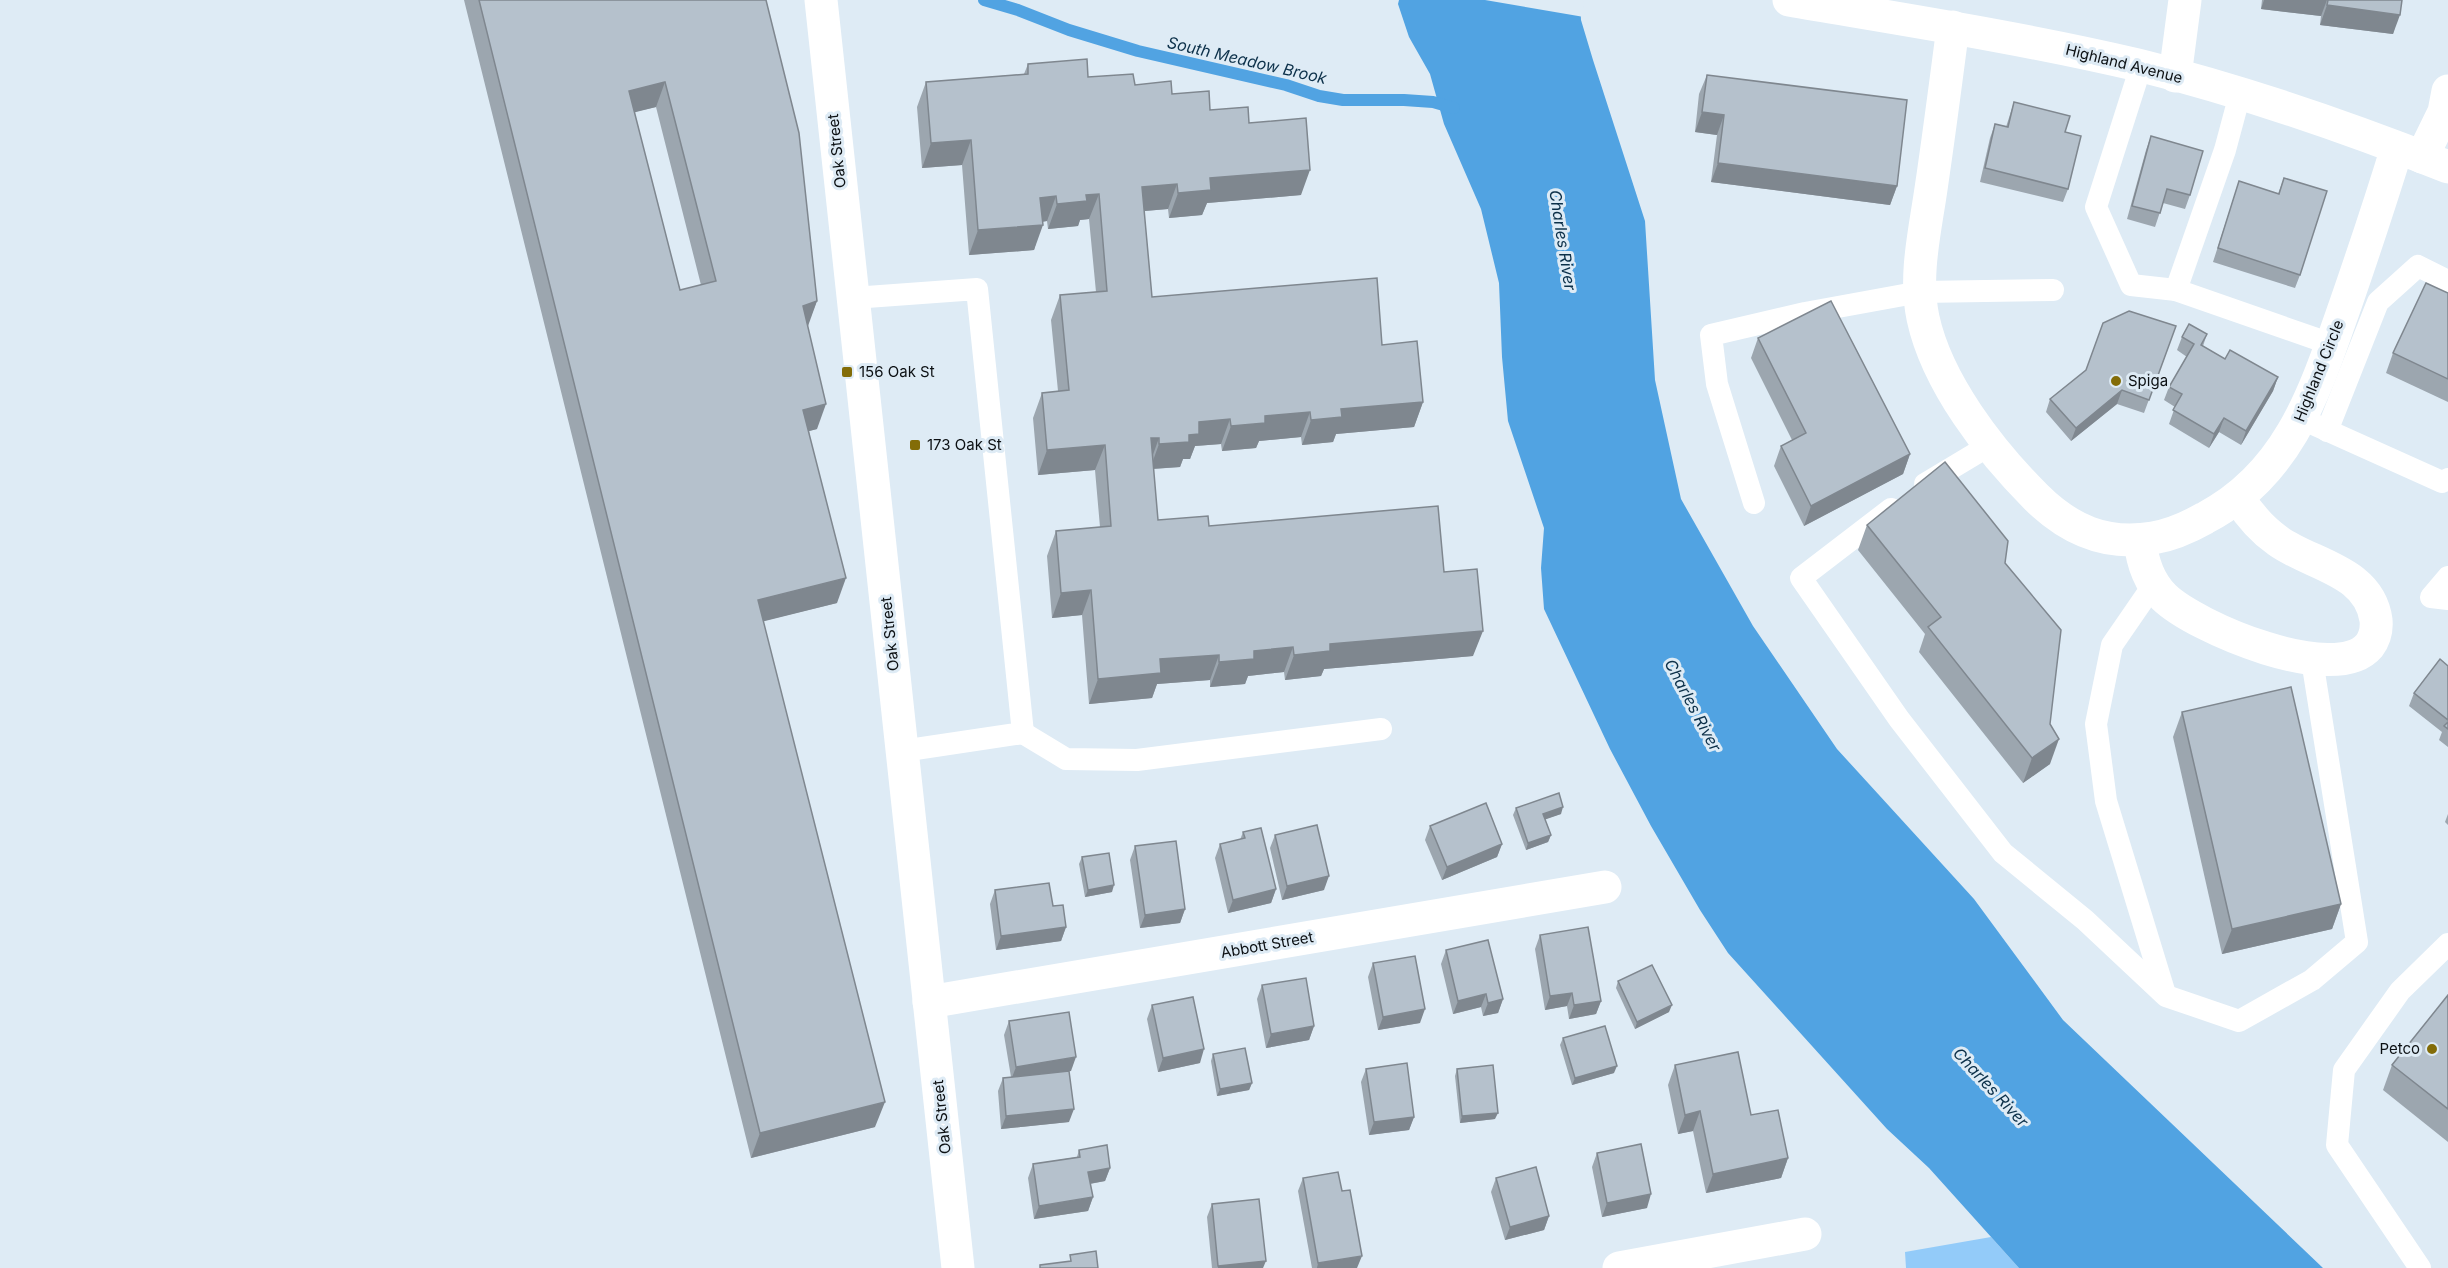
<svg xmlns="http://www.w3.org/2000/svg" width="2448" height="1268" font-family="Inter,sans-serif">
	<rect width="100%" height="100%" fill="#deebf5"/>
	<path fill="#93cbf9" d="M1991 1237 2019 1268H1906L1905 1252Z"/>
	<path fill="#51a3e2" d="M1399 0H1580L1581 20 1593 60 1645 221 1655 380 1681 499 1753 626 1837 749 1974 899 2063 1020 2323 1268H2019L1929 1168 1887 1129 1728 953 1700 910 1651 826 1610 749 1544 609 1541 568 1544 528 1508 421 1502 357 1499 283 1481 209 1444 124 1430 74 1409 37 1398 4Z"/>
	<path fill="#deebf5" d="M1485 0H1583L1584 17Z"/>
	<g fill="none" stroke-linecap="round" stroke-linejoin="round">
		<path stroke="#51a3e2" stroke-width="12" d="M984 0 1018 10 1069 30 1138 51 1286 85 1319 96 1343 100H1404L1433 102 1454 108"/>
		<g stroke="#fff" stroke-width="22">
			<path d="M2141 66 2096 207 2131 285 2176 290 2225 150 2240 94"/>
			<path d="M2176 290 2331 344"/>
			<path d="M853 298 977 289 1023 733 902 751"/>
			<path d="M2313 424 2442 482 2448 479"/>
			<path d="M2327 431 2378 302 2418 266 2448 281"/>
			<path d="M1925 484 1990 445"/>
			<path d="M1754 503 1717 384 1711 335 1805 313 1920 292 2053 290"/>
			<path d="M1891 509 1801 578 1899 719 2003 853 2085 920 2166 996 2239 1021 2312 980 2357 942 2312 660"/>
			<path d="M2448 577 2431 597 2448 599"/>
			<path d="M2154 584 2112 645 2096 724 2106 801 2165 994"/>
			<path d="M1023 733 1066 759 1137 760 1381 729"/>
			<path d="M2420 1268 2337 1145 2344 1070 2400 991 2448 944"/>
		</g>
		<g stroke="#fff" stroke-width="33">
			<path d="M1953 27C1946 81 1939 135 1931 189 1925 231 1914 276 1923 318 1937 383 1990 451 2036 497 2069 530 2106 546 2153 538 2171 535 2189 527 2205 518 2291 473 2316 388 2346 303 2364 251 2381 200 2397 148"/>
			<path d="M2175 76 2185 0"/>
			<path d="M2422 157 2444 112 2448 91"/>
			<path d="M2140 540C2142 561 2149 582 2164 597 2196 628 2335 686 2369 646 2375 638 2377 630 2376 620 2369 570 2311 565 2278 541 2261 529 2249 515 2238 497"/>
			<path d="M929 1002 1605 887"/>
			<path d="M1619 1268 1805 1234"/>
		</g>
		<g stroke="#fff" stroke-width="33">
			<path d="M821 0 958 1268"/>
			<path d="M1789 0C1906 20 2023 38 2138 65 2243 91 2347 127 2448 167"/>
		</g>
	</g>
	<g fill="#9ca6af" fill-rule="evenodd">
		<path d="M464 0H766L817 301 807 326 817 429 809 431 837 603 763 621 875 1127 751 1158ZM656 107 701 285 680 290 634 112Z"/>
		<path d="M2262 0H2402L2393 34 2320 25 2321 16 2261 9Z"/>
		<path d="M1028 64 1088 77 1135 85 1172 94 1210 110 1249 123 1301 195 1207 203 1202 215 1169 218 1168 209 1144 211 1152 297 1382 345 1423 402 1414 427 1336 434 1333 442 1302 445 1301 437 1259 441 1256 448 1222 451 1221 444 1195 446 1190 459H1183L1180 467 1153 469 1158 520 1209 526 1444 572 1473 656 1324 669 1321 676 1285 680 1284 672 1248 676 1245 684 1210 687V680L1157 684 1152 698 1089 704 1082 615 1052 618 1047 556 1056 531 1100 527 1095 470 1038 475 1033 418 1042 393 1058 391 1051 320 1060 295 1096 292 1089 219 1080 220 1078 226 1048 229 1047 221 1042 222 1034 250 969 255 962 165 922 168 917 107 926 82 1024 74Z"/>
		<path d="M1707 75 1897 186 1890 205 1711 182 1717 135 1695 132 1699 94Z"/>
		<path d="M2014 102 2065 132 2068 189 2063 202 1980 182 1990 138 1995 124 2006 127Z"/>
		<path d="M2151 136 2190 195 2185 209 2163 203 2155 227 2127 219 2146 150Z"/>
		<path d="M2284 178 2300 275 2295 288 2213 262 2239 181 2278 194Z"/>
		<path d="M2448 293V402L2386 373 2393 353Z"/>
		<path d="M2176 326 2144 413 2117 404 2071 441 2046 412 2050 399Z"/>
		<path d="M2207 334 2203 346 2225 359 2278 377 2273 391 2241 445 2219 432 2209 448 2169 424 2175 407 2164 400 2169 387 2187 357 2177 350 2182 337Z"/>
		<path d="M1758 338 1910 454 1903 474 1804 526 1774 466 1781 446 1792 440 1751 358Z"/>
		<path d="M1867 525 2005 563 2050 724V764L2023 783 1919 652 1925 634 1858 550Z"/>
		<path d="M2448 666V747L2439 740 2442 732 2409 706 2414 693Z"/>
		<path d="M2182 712 2341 904 2332 929 2222 954 2173 737Z"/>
		<path d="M1516 808 1561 814 1545 819 1551 835 1548 842 1526 850 1513 815Z"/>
		<path d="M2448 814V825L2445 822Z"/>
		<path d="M1430 826 1502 844 1497 857 1442 880 1425 840Z"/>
		<path d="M1243 832 1276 889 1271 903 1228 913 1215 858 1220 844 1240 840Z"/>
		<path d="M1275 835 1324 890 1282 900 1270 848Z"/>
		<path d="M1135 846 1185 909 1180 923 1140 928 1130 860Z"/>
		<path d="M1082 857 1112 892 1085 897 1079 864Z"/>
		<path d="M995 890 1053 906 1066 927 1061 941 996 950 990 904Z"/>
		<path d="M1540 935 1601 1001 1596 1014 1569 1019 1567 1006 1545 1010 1535 949Z"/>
		<path d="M1446 950 1503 999 1498 1013 1483 1016 1481 1007 1453 1014 1441 964Z"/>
		<path d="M1373 963 1420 1023 1378 1030 1368 977Z"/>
		<path d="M1618 981 1669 1012 1635 1029 1616 988Z"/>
		<path d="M1262 985 1314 1026 1309 1040 1266 1048 1257 999Z"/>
		<path d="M2448 995V1142L2383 1090 2392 1065Z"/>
		<path d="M1152 1005 1200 1063 1158 1072 1147 1019Z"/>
		<path d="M1009 1021 1071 1071H1069V1122L1001 1129 998 1091 1003 1078 1011 1077 1004 1035Z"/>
		<path d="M1563 1038 1614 1073 1572 1085 1560 1045Z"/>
		<path d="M1213 1054 1252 1083 1249 1090 1217 1096 1211 1061Z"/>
		<path d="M1675 1065 1751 1115 1788 1158 1781 1178 1706 1193 1693 1131 1678 1134 1668 1085Z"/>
		<path d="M1366 1069 1414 1117 1409 1130 1369 1135 1361 1082Z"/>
		<path d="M1457 1069 1495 1119 1460 1123 1455 1076Z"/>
		<path d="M1079 1150 1110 1168 1105 1181 1090 1184 1093 1197 1088 1211 1034 1219 1028 1178 1033 1164 1077 1157Z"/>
		<path d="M1597 1153 1647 1208 1602 1217 1592 1167Z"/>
		<path d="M1303 1178 1342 1191 1357 1268H1312L1298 1191Z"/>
		<path d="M1496 1178 1549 1216 1544 1230 1505 1240 1491 1192Z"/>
		<path d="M1212 1204 1263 1268H1212L1207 1217Z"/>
	</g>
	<g fill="#7f878f">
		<path d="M2264 0H2327L2321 16 2261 9Z"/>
		<path d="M2327 5 2400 15 2393 34 2320 25Z"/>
		<path d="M665 82 656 107 620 116 629 91Z"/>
		<path d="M1702 112 1724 115 1717 135 1695 132Z"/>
		<path d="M971 140 962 165 922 168 931 143Z"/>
		<path d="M1718 163 1897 186 1890 205 1711 182Z"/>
		<path d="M1310 170 1301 195 1207 203 1202 215 1169 218 1178 193 1210 178Z"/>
		<path d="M1177 184 1168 209 1133 212 1142 187Z"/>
		<path d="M1099 194 1089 219 1080 220 1078 226 1048 229 1057 204 1086 195Z"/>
		<path d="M1056 196 1047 221 1031 223 1040 198Z"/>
		<path d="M1043 225 1034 250 969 255 978 230Z"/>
		<path d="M817 301 808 326 794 331 803 306Z"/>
		<path d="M2278 377 2273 391 2241 445 2246 431Z"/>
		<path d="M2122 390 2117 404 2071 441 2076 428Z"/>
		<path d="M1423 402 1414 427 1336 434 1333 442 1302 445 1311 420 1341 409Z"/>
		<path d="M826 404 817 429 794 435 803 410Z"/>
		<path d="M1310 412 1301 437 1259 441 1256 448 1222 451 1231 426 1265 416Z"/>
		<path d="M2224 418 2219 432 2209 448 2214 434Z"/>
		<path d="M1230 419 1221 444 1195 446 1190 459H1183L1180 467 1150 469 1159 444 1189 435 1199 422Z"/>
		<path d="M1151 438H1159L1150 463Z"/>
		<path d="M1105 445 1095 470 1038 475 1047 450Z"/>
		<path d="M1910 454 1903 474 1804 526 1811 506Z"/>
		<path d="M846 578 837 603 749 625 758 600Z"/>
		<path d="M1091 590 1082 615 1052 618 1061 593Z"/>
		<path d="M1483 631 1473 656 1324 669 1321 676 1285 680 1294 655 1330 644Z"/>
		<path d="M1293 647 1284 672 1248 676 1245 684 1210 687 1219 662 1254 651Z"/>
		<path d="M1219 655 1210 680 1157 684 1152 698 1089 704 1098 679 1160 659Z"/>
		<path d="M2059 739 2050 764 2023 783 2032 758Z"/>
		<path d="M1563 807 1561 814 1541 821 1543 814Z"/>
		<path d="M1551 835 1548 842 1526 850 1528 843Z"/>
		<path d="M1502 844 1497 857 1442 880 1447 867Z"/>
		<path d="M1329 876 1324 890 1282 900 1287 886Z"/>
		<path d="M1114 885 1112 892 1085 897 1088 890Z"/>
		<path d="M1276 889 1271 903 1228 913 1233 900Z"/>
		<path d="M2341 904 2332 929 2222 954 2232 929Z"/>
		<path d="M1185 909 1180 923 1140 928 1145 915Z"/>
		<path d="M1066 927 1061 941 996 950 1001 936Z"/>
		<path d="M1572 993 1567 1006 1545 1010 1550 996Z"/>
		<path d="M1486 994 1481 1007 1453 1014 1458 1001Z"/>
		<path d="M1503 999 1498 1013 1483 1016 1488 1003Z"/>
		<path d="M1601 1001 1596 1014 1569 1019 1574 1005Z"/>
		<path d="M1672 1005 1669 1012 1635 1029 1637 1022Z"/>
		<path d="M1425 1009 1420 1023 1378 1030 1383 1017Z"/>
		<path d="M1314 1026 1309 1040 1266 1048 1271 1034Z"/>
		<path d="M1204 1049 1200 1063 1158 1072 1163 1058Z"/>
		<path d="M1076 1057 1071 1071 1011 1080 1016 1067Z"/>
		<path d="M1617 1066 1614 1073 1572 1085 1575 1078Z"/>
		<path d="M1252 1083 1249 1090 1217 1096 1220 1089Z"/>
		<path d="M885 1102 875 1127 751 1158 760 1133Z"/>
		<path d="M1074 1109 1069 1122 1001 1129 1006 1116Z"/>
		<path d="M1700 1111 1693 1131 1678 1134 1685 1115Z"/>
		<path d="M1498 1113 1495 1119 1460 1123 1462 1116Z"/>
		<path d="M1414 1117 1409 1130 1369 1135 1374 1122Z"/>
		<path d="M1788 1158 1781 1178 1706 1193 1713 1174Z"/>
		<path d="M1110 1168 1105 1181 1083 1185 1088 1172Z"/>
		<path d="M1651 1194 1647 1208 1602 1217 1607 1203Z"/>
		<path d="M1093 1197 1088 1211 1034 1219 1039 1206Z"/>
		<path d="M1549 1216 1544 1230 1505 1240 1510 1227Z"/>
		<path d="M1362 1256 1357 1268H1317L1318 1263Z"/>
		<path d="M1266 1261 1263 1268H1218V1266Z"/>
	</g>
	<g fill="#b5c1cc" stroke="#7f878f" stroke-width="1.5" fill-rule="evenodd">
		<path d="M479 0H766L799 133 817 301 803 306 826 404 803 410 846 578 758 600 885 1102 760 1133ZM665 82 716 281 680 290 629 91Z"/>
		<path d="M2328 0H2402L2400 15 2327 5Z"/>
		<path d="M1087 59 1088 77 1133 74 1135 85 1171 81 1172 94 1209 91 1210 110 1248 107 1249 123 1306 118 1310 170 1210 178 1211 190 1178 193 1177 184 1142 187 1152 297 1377 278 1382 345 1417 341 1423 402 1341 409 1342 417 1311 420 1310 412 1265 416V423L1231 426 1230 419 1199 422V434L1189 435V442L1159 444V438H1151L1158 520 1208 516 1209 526 1438 506 1444 572 1477 569 1483 631 1330 644V651L1294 655 1293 647 1254 651V659L1219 662V655L1160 659 1161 673 1098 679 1091 590 1061 593 1056 531 1111 526 1105 445 1047 450 1042 393 1069 390 1060 295 1107 291 1099 194 1086 195 1087 201 1057 204 1056 196 1040 198 1043 225 978 230 971 140 931 143 926 82 1028 74V64Z"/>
		<path d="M1707 75 1907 100 1897 186 1718 163 1724 115 1702 112Z"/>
		<path d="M2014 102 2070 116 2065 132 2081 136 2068 189 1985 168 1995 124 2008 127Z"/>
		<path d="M2151 136 2203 151 2190 195 2167 189 2160 213 2132 206Z"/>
		<path d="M2284 178 2327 191 2300 275 2218 248 2239 181 2279 194Z"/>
		<path d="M2426 283 2448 293V379L2393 353Z"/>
		<path d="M1831 301 1910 454 1811 506 1781 446 1806 433 1758 338Z"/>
		<path d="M2129 311 2176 326 2149 400 2122 390 2076 428 2050 399 2086 370 2103 323Z"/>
		<path d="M2189 324 2207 334 2201 345 2225 359 2230 350 2278 377 2246 431 2224 418 2214 434 2173 410 2182 394 2169 387 2194 344 2182 337Z"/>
		<path d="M1945 462 2008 541 2005 563 2061 630 2050 724 2059 739 2032 758 1928 627 1941 617 1867 525Z"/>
		<path d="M2440 659 2448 666V720L2414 693Z"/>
		<path d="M2291 687 2341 904 2232 929 2182 712Z"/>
		<path d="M2448 722V729L2444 726Z"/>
		<path d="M1559 793 1563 807 1543 814 1551 835 1528 843 1516 808Z"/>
		<path d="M1486 803 1502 844 1447 867 1430 826Z"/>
		<path d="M1317 825 1329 876 1287 886 1275 835Z"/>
		<path d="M1261 828 1276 889 1233 900 1220 844 1245 838 1243 832Z"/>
		<path d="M1176 841 1185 909 1145 915 1135 846Z"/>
		<path d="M1109 853 1114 885 1088 890 1082 857Z"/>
		<path d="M1049 883 1053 906 1063 905 1066 927 1001 936 995 890Z"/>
		<path d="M1588 927 1601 1001 1574 1005 1572 993 1550 996 1540 935Z"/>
		<path d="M1488 940 1503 999 1488 1003 1486 994 1458 1001 1446 950Z"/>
		<path d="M1415 956 1425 1009 1383 1017 1373 963Z"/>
		<path d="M1652 965 1672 1005 1637 1022 1618 981Z"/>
		<path d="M1306 978 1314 1026 1271 1034 1262 985Z"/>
		<path d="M2448 995V1109L2392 1065Z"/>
		<path d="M1193 997 1204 1049 1163 1058 1152 1005Z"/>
		<path d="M1069 1012 1076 1057 1016 1067 1009 1021Z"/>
		<path d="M1605 1026 1617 1066 1575 1078 1563 1038Z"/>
		<path d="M1245 1048 1252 1083 1220 1089 1213 1054Z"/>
		<path d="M1738 1052 1751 1115 1778 1110 1788 1158 1713 1174 1700 1111 1685 1115 1675 1065Z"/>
		<path d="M1407 1063 1414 1117 1374 1122 1366 1069Z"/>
		<path d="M1493 1065 1498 1113 1462 1116 1457 1069Z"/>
		<path d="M1069 1071 1074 1109 1006 1116 1003 1078Z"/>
		<path d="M1641 1144 1651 1194 1607 1203 1597 1153Z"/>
		<path d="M1107 1145 1110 1168 1088 1172 1093 1197 1039 1206 1033 1164 1080 1157 1079 1150Z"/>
		<path d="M1536 1167 1549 1216 1510 1227 1496 1178Z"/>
		<path d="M1338 1172 1342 1191 1350 1190 1362 1256 1318 1263 1303 1178Z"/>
		<path d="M1259 1199 1266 1261 1218 1266 1212 1204Z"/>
		<path d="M1096 1251 1098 1268H1040V1265L1071 1261 1070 1255Z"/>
	</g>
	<g fill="#836c08" stroke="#deebf5" stroke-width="2">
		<rect x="841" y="366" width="12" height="12" rx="3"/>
		<circle cx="2116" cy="381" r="6"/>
		<rect x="909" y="439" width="12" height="12" rx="3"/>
		<circle cx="2432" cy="1049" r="6"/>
	</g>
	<g text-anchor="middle" stroke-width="6" stroke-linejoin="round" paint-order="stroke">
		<g font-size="15" fill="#0c1013" stroke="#deebf5">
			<text transform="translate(2124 64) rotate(14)" y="5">Highland Avenue</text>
			<text transform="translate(837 151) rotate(-96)" y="5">Oak Street</text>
			<text transform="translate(2319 371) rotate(-68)" y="5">Highland Circle</text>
			<text transform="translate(890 634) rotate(-96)" y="5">Oak Street</text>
			<text transform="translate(1267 945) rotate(-10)" y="5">Abbott Street</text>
			<text transform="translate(942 1117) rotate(-96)" y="5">Oak Street</text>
		</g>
		<g font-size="15" fill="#0c1013" stroke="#deebf5" text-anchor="start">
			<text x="859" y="377">156 Oak St</text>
			<text x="2128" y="386">Spiga</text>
			<text x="927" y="450">173 Oak St</text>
			<text x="2420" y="1054" text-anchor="end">Petco</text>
		</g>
		<g font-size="16" font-style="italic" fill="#0c3049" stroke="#deebf5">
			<text transform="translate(1247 60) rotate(13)" y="6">South Meadow Brook</text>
			<text transform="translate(1563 240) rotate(81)" y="6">Charles River</text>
			<text transform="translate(1693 705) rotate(62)" y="6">Charles River</text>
			<text transform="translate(1991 1087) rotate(47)" y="6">Charles River</text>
		</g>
	</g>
</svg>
